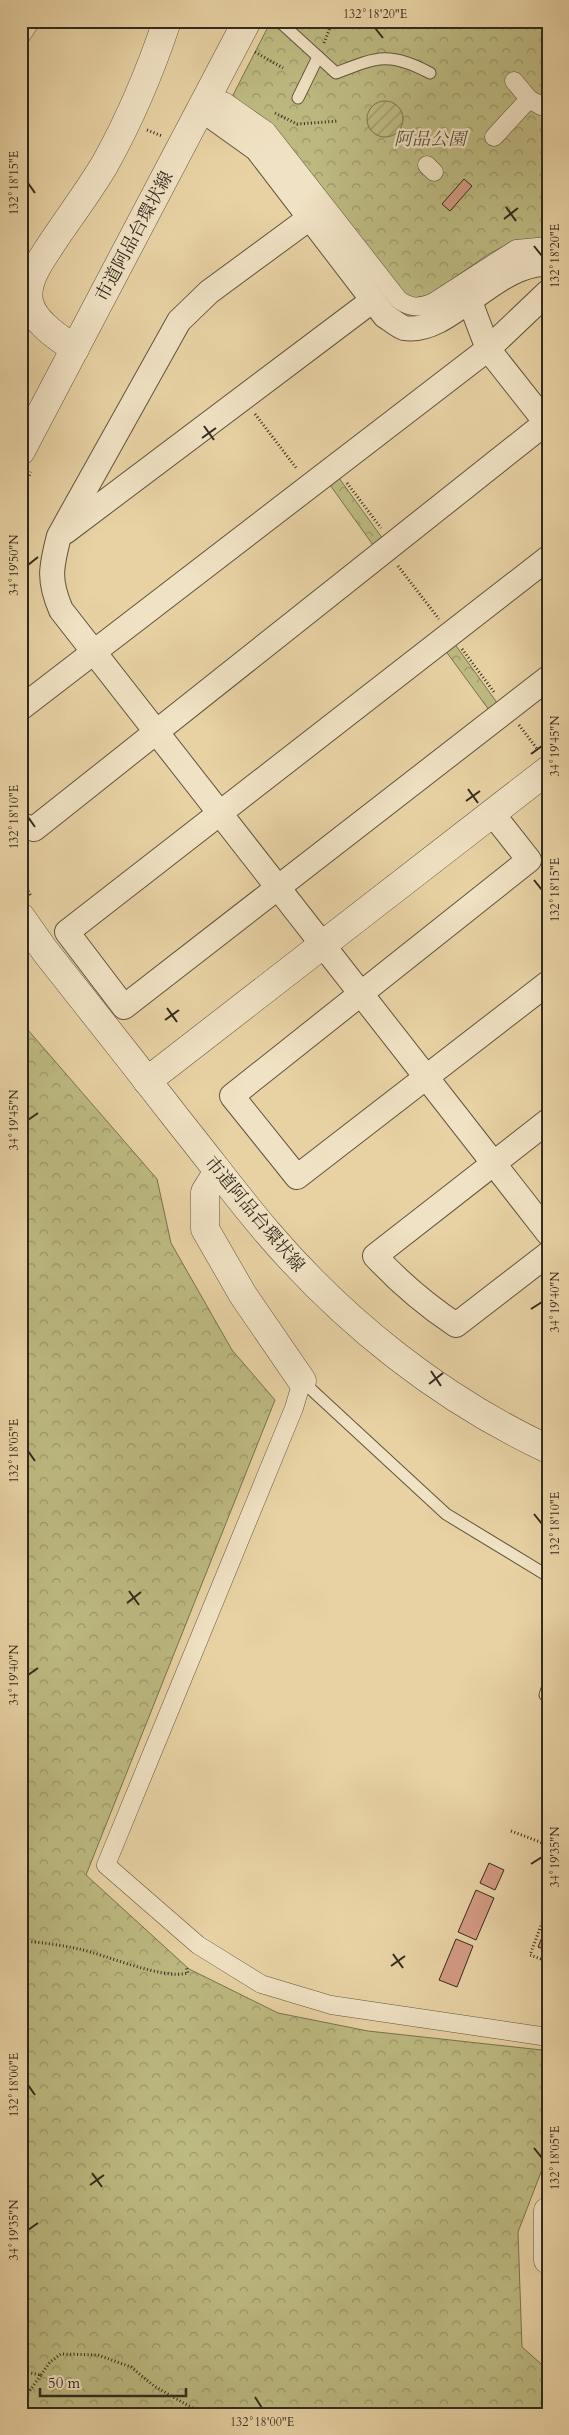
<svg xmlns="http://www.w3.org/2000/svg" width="569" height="2435" font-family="Cardo,'Noto Serif JP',serif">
	<defs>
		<pattern id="forest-crowns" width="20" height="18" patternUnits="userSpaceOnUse" patternTransform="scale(1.25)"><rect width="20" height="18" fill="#bdba81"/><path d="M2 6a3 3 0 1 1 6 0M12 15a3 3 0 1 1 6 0" fill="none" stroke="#9a9769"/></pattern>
		<pattern id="garden-furrows" width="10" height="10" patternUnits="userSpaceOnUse" patternTransform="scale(1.25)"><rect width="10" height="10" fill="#bdba81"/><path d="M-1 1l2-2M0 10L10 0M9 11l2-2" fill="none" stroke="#9a9769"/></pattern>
	</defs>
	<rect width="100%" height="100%" fill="#e8d2a4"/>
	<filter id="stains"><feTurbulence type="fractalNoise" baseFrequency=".004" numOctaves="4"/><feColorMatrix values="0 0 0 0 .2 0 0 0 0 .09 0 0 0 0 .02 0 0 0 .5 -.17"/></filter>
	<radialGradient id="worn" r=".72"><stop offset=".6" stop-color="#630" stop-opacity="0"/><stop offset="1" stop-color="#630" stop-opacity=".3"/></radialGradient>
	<g fill="url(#forest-crowns)" stroke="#787250">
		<path d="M271 21H548V238L514 241 489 254 429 295 414 298 402 295 232 97Z"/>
		<path d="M339 478 383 539 373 545 330 485Z"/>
		<path d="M454 643 498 704 489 710 445 650Z"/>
		<path d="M21 1022 157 1179 171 1243 232 1350 275 1400 86 1875 189 1969 278 2013 368 2031 542 2050 548 2053V2154L518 2232 522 2347 548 2370V2414H21Z"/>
	</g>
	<circle fill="url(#garden-furrows)" stroke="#787250" cx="385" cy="119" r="18"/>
	<g fill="#d49a82" stroke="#33291e">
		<path d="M464 179 472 186 450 211 442 204Z"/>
		<path d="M489 1863 504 1870 495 1890 480 1883Z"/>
		<path d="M476 1890 494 1898 476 1940 458 1932Z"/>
		<path d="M548 1923V1951L538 1947Z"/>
		<path d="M456 1939 473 1946 457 1987 439 1980Z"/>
	</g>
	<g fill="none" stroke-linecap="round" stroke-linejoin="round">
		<g stroke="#605340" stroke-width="13">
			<g id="service">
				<path d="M279 21 336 73C377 57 389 51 430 73"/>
				<path d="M298 98 318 57"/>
				<path d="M302 1381 446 1514 548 1576"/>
				<path d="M545 1695 548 1686"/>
			</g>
		</g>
		<g stroke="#605340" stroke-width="19">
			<g id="pedestrian">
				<path d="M21 36 31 21"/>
				<path d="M514 81 529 99 541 106 548 100"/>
				<path d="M224 101 267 131 399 300C411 308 418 308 432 303L516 249 548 246"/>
				<path d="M494 137 529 99"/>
				<path d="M427 165 434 172"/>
				<path d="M302 1381 294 1408 106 1865 198 1945 261 1984 331 2005 548 2037"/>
			</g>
		</g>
		<g stroke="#605340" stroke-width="26">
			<g id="minor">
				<path d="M201 109 257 149 385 316C390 319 398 326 404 328 449 336 496 261 548 264"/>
				<path d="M311 217 209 292 179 321 59 536C51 567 48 580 61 610L548 1233"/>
				<path d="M469 299 488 349 548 425"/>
				<path d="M65 532 373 300"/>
				<path d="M548 558 67 932 124 1007 548 678"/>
				<path d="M21 708 488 349 548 292"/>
				<path d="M492 813 529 860 232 1096 297 1177 548 983"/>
				<path d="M21 825 34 829 548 421"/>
				<path d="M548 1121 375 1256C400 1283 426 1305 456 1325L548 1254"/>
			</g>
		</g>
		<g stroke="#605340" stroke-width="29">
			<g id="tertiary">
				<path d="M75 349C59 338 33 322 29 301 25 280 42 259 52 243 70 216 89 191 105 164 130 119 151 69 167 21"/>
				<path d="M21 451 247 21"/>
				<path d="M21 917 45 951C91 1009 136 1066 181 1124 210 1160 238 1198 268 1233 345 1323 441 1399 548 1449"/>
				<path d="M147 1081 548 770"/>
				<path d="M218 1171 205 1192V1229L243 1295 302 1381"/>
				<path d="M548 2211V2260"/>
			</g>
		</g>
		<g stroke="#33291e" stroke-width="3" stroke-dasharray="1 2.5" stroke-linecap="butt">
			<path d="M324 43 333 21"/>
			<path d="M255 52 283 68"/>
			<path d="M275 113 297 124 338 121"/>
			<path d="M147 130 162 136"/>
			<path d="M255 414 297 469"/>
			<path d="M347 483 381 528"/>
			<path d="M21 491 31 472"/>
			<path d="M398 566 439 619"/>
			<path d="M462 649 494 692"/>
			<path d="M519 725 538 750"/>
			<path d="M21 879 31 896"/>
			<path d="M511 1831 548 1845"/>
			<path d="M21 1941C40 1942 60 1945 79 1949 107 1955 162 1980 188 1973L186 1966"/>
			<path d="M541 1959 530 1955 548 1907"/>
			<path d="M21 2371 41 2375 23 2400 22 2414"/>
			<path d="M41 2375 50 2362 61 2354 98 2355 131 2367 154 2386 203 2414"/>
		</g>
		<use href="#service" stroke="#f0e2c4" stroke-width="11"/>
		<use href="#pedestrian" stroke="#f0e2c4" stroke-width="18"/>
		<use href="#minor" stroke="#f0e2c4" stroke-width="24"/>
		<use href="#tertiary" stroke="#f0e2c4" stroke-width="28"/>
	</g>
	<path fill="none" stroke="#33291e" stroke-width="2" d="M375 28 383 38M28 183 35 193M506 207 516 221M504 219 518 208M534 246 542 256M204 426 214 440M202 438 216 428M28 565 38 557M531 754 542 746M468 789 478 803M466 801 480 791M28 817 35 827M534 880 542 890M167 1008 177 1022M165 1020 179 1010M28 1120 38 1113M531 1309 542 1302M431 1371 441 1386M429 1384 443 1373M28 1451 35 1461M534 1514 542 1524M129 1591 139 1605M127 1603 141 1592M28 1675 38 1668M531 1864 542 1857M393 1954 403 1968M391 1966 405 1956M28 2085 35 2095M534 2148 542 2158M92 2173 102 2187M90 2185 104 2175M28 2230 38 2223M255 2397 262 2408"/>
	<g text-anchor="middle" stroke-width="4.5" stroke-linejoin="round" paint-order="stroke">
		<g font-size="18" font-style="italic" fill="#564d37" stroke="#f0e2c4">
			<text x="430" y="145">阿品公園</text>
		</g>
		<g font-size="18" fill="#33291e" stroke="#f0e2c4">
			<text transform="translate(134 236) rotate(-62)" y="6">市道阿品台環状線</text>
			<text transform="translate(255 1214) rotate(50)" y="6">市道阿品台環状線</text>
		</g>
	</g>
	<rect width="569" height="2435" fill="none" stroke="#e8d2a4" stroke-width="55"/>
	<path d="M40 2388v8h146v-8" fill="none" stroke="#33291e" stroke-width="2.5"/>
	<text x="48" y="2388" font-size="15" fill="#33291e" stroke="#f0e2c4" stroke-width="4" paint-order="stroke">50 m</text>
	<rect x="28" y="28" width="514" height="2380" fill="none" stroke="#33291e" stroke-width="2"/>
	<g font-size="12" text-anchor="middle" fill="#33291e">
		<text x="375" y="18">132°18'20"E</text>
		<text transform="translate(14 183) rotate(-90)" y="4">132°18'15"E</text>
		<text transform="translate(555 256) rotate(-90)" y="4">132°18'20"E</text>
		<text transform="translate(14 565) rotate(-90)" y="4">34°19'50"N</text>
		<text transform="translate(555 746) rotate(-90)" y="4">34°19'45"N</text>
		<text transform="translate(14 817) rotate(-90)" y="4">132°18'10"E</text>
		<text transform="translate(555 890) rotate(-90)" y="4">132°18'15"E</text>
		<text transform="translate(14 1120) rotate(-90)" y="4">34°19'45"N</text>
		<text transform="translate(555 1302) rotate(-90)" y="4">34°19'40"N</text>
		<text transform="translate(14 1451) rotate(-90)" y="4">132°18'05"E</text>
		<text transform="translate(555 1524) rotate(-90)" y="4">132°18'10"E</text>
		<text transform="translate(14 1675) rotate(-90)" y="4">34°19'40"N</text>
		<text transform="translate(555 1857) rotate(-90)" y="4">34°19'35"N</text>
		<text transform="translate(14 2085) rotate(-90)" y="4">132°18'00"E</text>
		<text transform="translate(555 2158) rotate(-90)" y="4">132°18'05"E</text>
		<text transform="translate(14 2230) rotate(-90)" y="4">34°19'35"N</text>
		<text x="262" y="2426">132°18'00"E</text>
	</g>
	<rect width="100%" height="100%" filter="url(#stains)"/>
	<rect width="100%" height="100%" fill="url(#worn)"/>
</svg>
